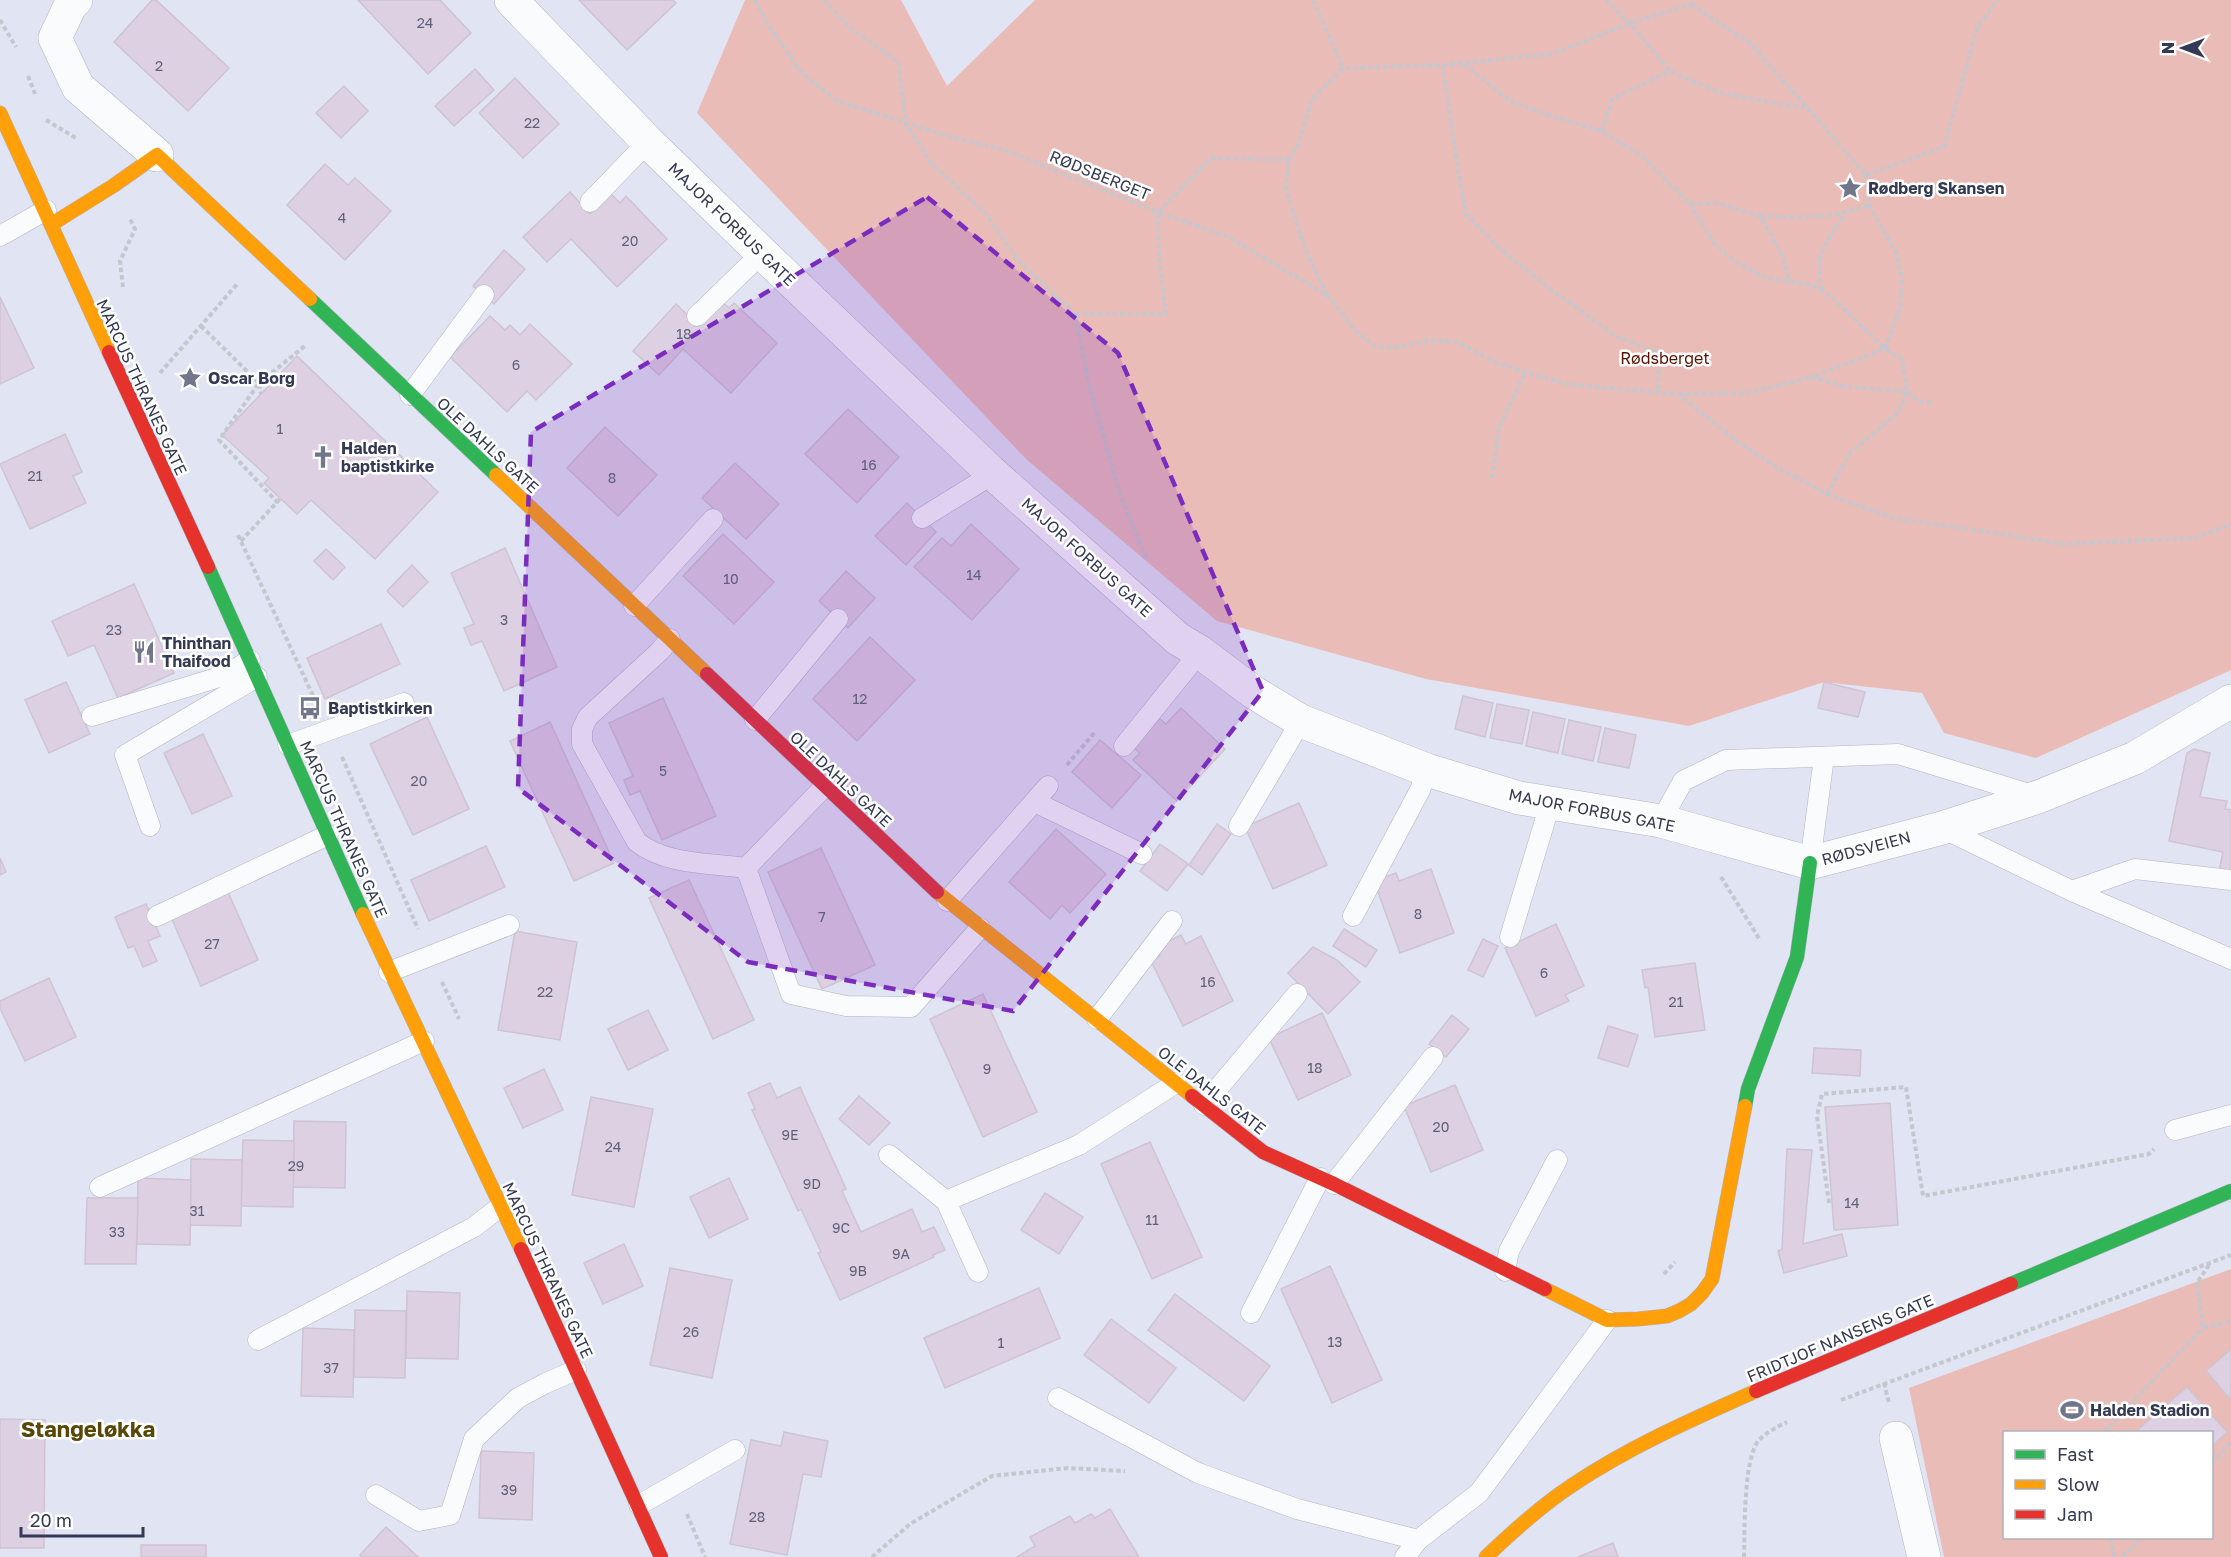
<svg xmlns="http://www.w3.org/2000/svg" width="2231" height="1557" font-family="'Golos Text',sans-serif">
	<rect width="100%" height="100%" fill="#e1e4f2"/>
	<g fill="#eabcb7" fill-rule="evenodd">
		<path d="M745 0H901L947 86 1035 0H2231V670L2036 758 1944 733 1922 693 1824 682 1689 726 1426 679 1217 621 1026 459 697 113Z"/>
		<path d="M2231 1269V1557H1944L1909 1388ZM2004 1432H2212V1538H2004Z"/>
	</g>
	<g fill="#ddd0e2" stroke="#cec4d3" stroke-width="1.5">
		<path d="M152 0H156L229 68 188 111 114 42Z"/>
		<path d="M358 0H440L471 33 428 74Z"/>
		<path d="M579 0H673L676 3 627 50Z"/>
		<path d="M475 69 494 90 454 126 435 106Z"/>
		<path d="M515 78 559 124 523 158 479 113Z"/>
		<path d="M344 86 368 111 341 138 316 113Z"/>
		<path d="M325 164 348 185 355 178 391 211 345 260 287 205Z"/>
		<path d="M570 192 590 214 611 194 620 203 626 196 667 239 617 287 571 239 547 262 523 237Z"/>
		<path d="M504 250 525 269 494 304 473 286Z"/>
		<path d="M0 297 34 368 0 384Z"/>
		<path d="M720 300 729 308 734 303 777 343 731 393 683 349 659 375 633 351 676 304 697 324Z"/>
		<path d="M490 316 505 330 510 325 520 335 530 324 572 364 536 400 527 391 507 412 450 357Z"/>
		<path d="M297 356 438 492 375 559 311 500 297 514 264 483 269 478 222 435Z"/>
		<path d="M848 409 899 457 857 503 805 454Z"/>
		<path d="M605 427 657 475 618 516 567 468Z"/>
		<path d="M65 434 82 472 73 476 86 503 30 529 0 464Z"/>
		<path d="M735 463 779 504 746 539 702 498Z"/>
		<path d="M907 503 936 532 906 565 875 536Z"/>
		<path d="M971 524 1019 569 972 620 914 567 942 538 951 546Z"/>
		<path d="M723 534 774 582 734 624 683 576Z"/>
		<path d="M505 548 557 667 504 691 482 641 471 645 464 628 474 624 451 573Z"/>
		<path d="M326 549 345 567 333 580 314 561Z"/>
		<path d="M412 565 428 582 403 607 387 591Z"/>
		<path d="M846 571 875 598 848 628 819 601Z"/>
		<path d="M134 584 174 673 118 698 94 645 68 656 52 621Z"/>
		<path d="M381 624 400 664 325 699 307 658Z"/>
		<path d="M870 637 915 680 857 741 813 699Z"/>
		<path d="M66 682 90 734 49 753 25 700Z"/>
		<path d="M1824 682 1865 692 1858 717 1818 708Z"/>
		<path d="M1463 696 1493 703 1485 737 1455 729Z"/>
		<path d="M663 698 716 816 662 840 640 791 630 795 624 780 633 776 609 723Z"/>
		<path d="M1497 704 1529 710 1522 744 1490 738Z"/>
		<path d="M1181 708 1225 749 1177 801 1133 760 1140 753 1133 747 1159 718 1166 724Z"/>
		<path d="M1533 712 1565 719 1558 753 1526 746Z"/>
		<path d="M427 717 469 809 413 835 370 744Z"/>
		<path d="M1569 720 1601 727 1593 761 1562 754Z"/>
		<path d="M550 722 614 863 574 881 510 741Z"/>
		<path d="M1605 728 1636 735 1629 768 1598 762Z"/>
		<path d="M203 734 232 796 192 814 164 753Z"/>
		<path d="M1100 740 1141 775 1112 808 1072 772Z"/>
		<path d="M2194 749 2210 753 2200 797 2227 801 2225 809 2231 810V874L2219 871 2223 852 2169 841 2187 753Z"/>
		<path d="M1299 803 1327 865 1273 889 1245 827Z"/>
		<path d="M1217 824 1231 834 1202 875 1189 865Z"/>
		<path d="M1056 829 1106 874 1070 913 1062 905 1050 919 1009 882Z"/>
		<path d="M1160 844 1188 864 1167 891 1140 871Z"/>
		<path d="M486 846 505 887 429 921 411 880Z"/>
		<path d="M821 848 875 965 822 989 768 872Z"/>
		<path d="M0 858 6 872 0 875Z"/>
		<path d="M1431 869 1454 933 1400 953 1377 889 1380 888 1377 880 1396 873 1399 881Z"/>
		<path d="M689 880 754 1020 713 1039 649 898Z"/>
		<path d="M228 892 258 960 201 986 171 917Z"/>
		<path d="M146 904 160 936 148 941 157 961 143 967 134 946 128 948 115 917Z"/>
		<path d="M1556 924 1584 986 1565 995 1569 1001 1536 1016 1505 948Z"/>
		<path d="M1344 929 1377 950 1366 967 1333 946Z"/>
		<path d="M515 931 577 942 560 1040 498 1030Z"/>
		<path d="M1181 935 1186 944 1201 936 1233 1001 1183 1026 1151 961 1160 956 1156 948Z"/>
		<path d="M1483 939 1498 946 1483 977 1468 970Z"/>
		<path d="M1313 947 1337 960 1360 982 1328 1014 1288 973Z"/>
		<path d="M1695 963 1705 1030 1655 1037 1648 987 1645 988 1642 970Z"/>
		<path d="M49 978 76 1037 25 1061 0 1008V1001Z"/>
		<path d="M983 994 1037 1112 983 1137 930 1019Z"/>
		<path d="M648 1010 668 1050 628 1070 608 1029Z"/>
		<path d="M1322 1013 1351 1075 1298 1100 1269 1038Z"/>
		<path d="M1452 1015 1469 1029 1446 1057 1429 1044Z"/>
		<path d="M1608 1026 1638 1035 1628 1067 1598 1058Z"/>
		<path d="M1814 1048 1861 1050 1860 1076 1812 1073Z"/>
		<path d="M544 1069 563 1110 523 1128 504 1088Z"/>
		<path d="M770 1083 777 1098 800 1087 846 1189 842 1191 861 1232 912 1209 922 1232 934 1227 945 1250 933 1255 934 1257 840 1300 818 1253 821 1252 801 1209 798 1211 752 1110 755 1109 748 1093Z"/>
		<path d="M1455 1085 1483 1150 1431 1172 1404 1106Z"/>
		<path d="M859 1096 890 1123 869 1145 839 1119Z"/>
		<path d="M591 1097 653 1109 634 1207 572 1195Z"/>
		<path d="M1890 1103 1898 1225 1834 1230 1825 1107Z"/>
		<path d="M294 1121 346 1122 345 1188 293 1187Z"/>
		<path d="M243 1140 294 1141 293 1207 241 1206Z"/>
		<path d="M1150 1142 1202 1257 1152 1279 1101 1164Z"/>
		<path d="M1787 1149 1812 1150 1803 1244 1842 1234 1847 1256 1784 1273 1778 1251 1782 1249Z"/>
		<path d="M191 1159 242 1160 241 1226 190 1225Z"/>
		<path d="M138 1178 191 1180 190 1245 137 1244Z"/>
		<path d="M729 1178 748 1219 709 1238 690 1197Z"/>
		<path d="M1045 1193 1083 1217 1059 1254 1021 1230Z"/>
		<path d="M87 1198H138L136 1264H85Z"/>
		<path d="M624 1244 643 1286 603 1304 584 1263Z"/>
		<path d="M1330 1266 1382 1380 1332 1403 1281 1289Z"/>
		<path d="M670 1268 732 1280 712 1378 650 1365Z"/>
		<path d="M1039 1288 1060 1338 945 1388 924 1338Z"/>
		<path d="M407 1291 460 1293 458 1359 406 1358Z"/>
		<path d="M1175 1294 1270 1366 1244 1401 1148 1330Z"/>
		<path d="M355 1310 406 1311 405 1378 354 1377Z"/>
		<path d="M1111 1319 1176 1368 1149 1403 1084 1355Z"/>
		<path d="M303 1328 354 1330 353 1397 301 1396Z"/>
		<path d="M2231 1349V1400L2206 1371Z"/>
		<path d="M2187 1387 2227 1432 2212 1446V1432H2135Z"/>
		<path d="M0 1419 45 1420 44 1548H0Z"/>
		<path d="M784 1432 828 1441 821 1477 803 1474 787 1555 730 1544 751 1440 781 1446Z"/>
		<path d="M481 1451 534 1453 532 1520 479 1518Z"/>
		<path d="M1110 1509 1139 1557H1017L1035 1546 1030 1537 1070 1516 1075 1523 1091 1514 1095 1518Z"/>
		<path d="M386 1527 418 1557H362L360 1555Z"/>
		<path d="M1613 1543 1618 1557H1578Z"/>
		<rect x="141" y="1545" width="65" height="12"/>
	</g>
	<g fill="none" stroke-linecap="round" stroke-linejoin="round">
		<g stroke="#b0b4c5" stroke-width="21">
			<g id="lane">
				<path d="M590 202 648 142"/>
				<path d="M0 236 46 210"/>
				<path d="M697 316 762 253"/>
				<path d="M410 395 484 295"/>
				<path d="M922 518 980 482 990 471"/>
				<path d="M634 606 713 519"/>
				<path d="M670 639 660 651 588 717 582 729V744L637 842C666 865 710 863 746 868L825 786"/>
				<path d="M92 716 226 675 250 660"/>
				<path d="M755 720 838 619"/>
				<path d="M288 745 404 703"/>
				<path d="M1124 746 1200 652"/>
				<path d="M1035 802 1142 854"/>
				<path d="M1661 821 1683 781 1726 760 1898 754 2036 796"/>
				<path d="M150 826 125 755 257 677"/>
				<path d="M1239 826 1301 721"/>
				<path d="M1942 828 2072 891 2231 959"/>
				<path d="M1810 863 1824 757"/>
				<path d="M746 868 791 994 846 1006 911 1007 980 928"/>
				<path d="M2072 891 2135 869 2231 880"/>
				<path d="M947 901 1048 786"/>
				<path d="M157 916 328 835"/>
				<path d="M1353 916 1420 790 1427 770"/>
				<path d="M1510 937 1550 804"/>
				<path d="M389 972 509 925"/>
				<path d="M1097 1019 1172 921"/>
				<path d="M1204 1105 1297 994"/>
				<path d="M2175 1130 2231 1115"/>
				<path d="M889 1155 946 1201 1079 1145 1176 1083"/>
				<path d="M1334 1184 1433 1057"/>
				<path d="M100 1187 424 1041"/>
				<path d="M946 1201 978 1272"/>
				<path d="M1505 1271 1509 1251 1557 1160"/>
				<path d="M1251 1313 1320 1178"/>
				<path d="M258 1340 474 1227 500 1207"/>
				<path d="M1058 1398 1198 1473 1297 1509 1418 1540 1479 1493 1607 1320"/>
				<path d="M376 1495 419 1521 450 1515 474 1439 518 1398 544 1384 576 1370"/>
				<path d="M639 1505 735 1450"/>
				<path d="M1405 1557 1418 1540"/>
			</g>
		</g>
		<g stroke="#b0b4c5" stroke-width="34">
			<g id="street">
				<path d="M76 0 70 6 55 38 78 87 157 155"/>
				<path d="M511 0 648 142 762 253 990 471 1178 639 1200 652 1253 692 1301 721 1427 770 1519 798 1661 821 1810 863 1942 828 2038 797 2135 758 2231 701"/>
				<path d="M1896 1438 1924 1557"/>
			</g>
		</g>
		<g stroke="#b0b4c5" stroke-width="15">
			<g id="fast">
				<path d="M310 299 496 475"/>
				<path d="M208 567 363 914"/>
				<path d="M1745 1106 1748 1089 1797 957 1810 863"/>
				<path d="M2011 1284 2231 1191"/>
			</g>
		</g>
		<g stroke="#b0b4c5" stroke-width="15">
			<g id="slow">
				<path d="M0 113 109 352"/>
				<path d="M52 224 113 186 157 155 310 299"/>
				<path d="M496 475 707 674"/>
				<path d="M937 892 1192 1096"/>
				<path d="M363 914 521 1249"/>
				<path d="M1545 1289 1607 1320 1638 1319 1667 1316 1679 1311 1691 1304 1702 1293 1712 1279 1745 1106"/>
				<path d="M1486 1557C1512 1532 1541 1506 1571 1486 1629 1447 1693 1419 1756 1391"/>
			</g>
		</g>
		<g stroke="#b0b4c5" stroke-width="15">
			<g id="jam">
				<path d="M109 352 208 567"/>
				<path d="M707 674 937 892"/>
				<path d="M1192 1096 1263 1152 1334 1184 1545 1289"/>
				<path d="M521 1249 661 1557"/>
				<path d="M1756 1391 2011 1284"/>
			</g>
		</g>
		<g stroke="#c4c7cd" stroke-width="4" stroke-dasharray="4.5 3" stroke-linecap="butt">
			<path d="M755 0 765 20 800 71 837 101 954 138 1002 149 1158 212 1211 158 1289 160"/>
			<path d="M824 0 849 27 898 62 906 124 932 164 986 214 1018 260 1075 314"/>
			<path d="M1313 0 1343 68"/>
			<path d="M1606 0 1630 23 1670 71 1720 93 1804 108"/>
			<path d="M1691 4 1751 44 1866 175"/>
			<path d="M0 20 16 47"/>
			<path d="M1464 64 1510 101 1551 116 1602 131 1642 156 1690 204 1714 243 1733 260 1766 278 1812 285 1831 296 1885 349 1902 359 1907 392 1918 401 1931 403"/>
			<path d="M1443 65 1456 158 1466 214 1500 249 1557 294 1614 335 1655 352 1659 360 1658 392"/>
			<path d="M28 76 35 94"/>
			<path d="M46 120 76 138"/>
			<path d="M1602 131 1612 99 1670 71"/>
			<path d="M1866 175 1944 147 1978 25 1998 0"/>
			<path d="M1691 204 1716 203 1760 216 1779 249 1791 283"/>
			<path d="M1760 216C1800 218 1831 219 1869 205"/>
			<path d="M123 287 120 261 135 229 130 219"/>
			<path d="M1822 290C1814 253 1825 245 1844 215"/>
			<path d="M1327 295 1303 244 1286 189 1289 160 1299 142 1312 99 1343 68 1443 65 1552 54 1630 23 1691 4 1693 0"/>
			<path d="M201 326 259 383 261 394"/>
			<path d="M160 373 238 283"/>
			<path d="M1679 394 1747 393 1812 377"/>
			<path d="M1492 478 1499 427 1525 373"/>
			<path d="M1827 494 1850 453 1898 413 1907 392 1843 386 1812 377 1885 349 1900 308 1902 280 1896 253 1869 205 1866 175"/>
			<path d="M278 503 219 440 259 383 305 346"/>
			<path d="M238 535 316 702"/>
			<path d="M241 541 280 499"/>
			<path d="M1146 558 1120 494 1089 385 1075 314H1166L1159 255 1158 212 1228 237 1327 295 1356 331 1376 347H1400L1430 340 1457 342 1497 363 1566 384 1678 394 1737 441 1771 464 1827 494 1896 519 1970 529 2062 544 2196 538 2231 524"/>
			<path d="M342 757 418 929"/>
			<path d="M1067 765 1095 732"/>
			<path d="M1721 877 1760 940"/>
			<path d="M442 982 459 1019"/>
			<path d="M1829 1203 1817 1116 1822 1094 1906 1087 1923 1196 2149 1154 2154 1149"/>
			<path d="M2209 1265 2197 1283 2203 1328 2231 1321"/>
			<path d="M1664 1274 1675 1262"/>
			<path d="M1884 1383 1889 1403"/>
			<path d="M1841 1400 2231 1255"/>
			<path d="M2104 1432 2203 1328"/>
			<path d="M2212 1463 2231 1442"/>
			<path d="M687 1514 705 1557"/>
			<path d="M2111 1538 2114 1557"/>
			<path d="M872 1557 910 1524 992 1476 1068 1468 1125 1471"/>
			<path d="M1744 1557C1745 1531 1743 1459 1759 1440 1767 1432 1777 1427 1787 1422"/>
			<path d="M2123 1557 2141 1538"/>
		</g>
		<use href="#lane" stroke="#fafbfd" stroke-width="20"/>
		<use href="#street" stroke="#fafbfd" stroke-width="33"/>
		<use href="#fast" stroke="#30b455" stroke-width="14"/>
		<use href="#slow" stroke="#ff9f0a" stroke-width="14"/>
		<use href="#jam" stroke="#e5322d" stroke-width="14"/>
	</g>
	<path fill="#7b2cbf" fill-opacity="0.2" stroke="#7b2cbf" stroke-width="4.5" stroke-dasharray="12 8" stroke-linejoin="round" d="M927 197 1118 353 1263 691 1013 1011 748 962 518 788 531 432Z"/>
	<defs>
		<g id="sight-bare" transform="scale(1.8)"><path d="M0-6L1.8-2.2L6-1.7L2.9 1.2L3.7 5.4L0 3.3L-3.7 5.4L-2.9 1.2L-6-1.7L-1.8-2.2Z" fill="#71768b" stroke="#fff" stroke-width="2.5" paint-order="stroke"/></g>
		<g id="church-bare" transform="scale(1.8)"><path d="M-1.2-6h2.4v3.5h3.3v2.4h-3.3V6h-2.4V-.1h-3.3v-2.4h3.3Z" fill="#71768b" stroke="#fff" stroke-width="2.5" paint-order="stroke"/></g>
		<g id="restaurant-bare" transform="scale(1.8)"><path d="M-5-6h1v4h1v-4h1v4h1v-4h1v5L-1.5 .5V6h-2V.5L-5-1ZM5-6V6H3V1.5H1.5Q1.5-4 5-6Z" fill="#71768b" stroke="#fff" stroke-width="2.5" paint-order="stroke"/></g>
		<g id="bus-bare" transform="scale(1.8)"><path d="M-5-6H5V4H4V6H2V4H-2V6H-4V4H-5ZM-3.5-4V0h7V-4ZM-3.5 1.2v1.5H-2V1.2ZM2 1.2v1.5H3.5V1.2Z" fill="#71768b" stroke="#fff" stroke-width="2.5" paint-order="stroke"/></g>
		<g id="stadium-bare" transform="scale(1.8)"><path d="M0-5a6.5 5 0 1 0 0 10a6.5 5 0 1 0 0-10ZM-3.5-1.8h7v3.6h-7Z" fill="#71768b" stroke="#fff" stroke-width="2.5" paint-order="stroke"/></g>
	</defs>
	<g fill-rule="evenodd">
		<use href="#sight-bare" x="1850" y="188"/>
		<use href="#sight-bare" x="190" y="378"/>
		<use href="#church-bare" x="323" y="457"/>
		<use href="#restaurant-bare" x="144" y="652"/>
		<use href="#bus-bare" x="310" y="708"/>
		<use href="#stadium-bare" x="2072" y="1410"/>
	</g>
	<g text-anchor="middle" stroke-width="5" stroke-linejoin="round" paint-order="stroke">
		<g font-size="14" fill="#5f6078">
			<text x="425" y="28">24</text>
			<text x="159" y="71">2</text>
			<text x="532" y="128">22</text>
			<text x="342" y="223">4</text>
			<text x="630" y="246">20</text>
			<text x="684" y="339">18</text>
			<text x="516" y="370">6</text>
			<text x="280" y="434">1</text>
			<text x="869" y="470">16</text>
			<text x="35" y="481">21</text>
			<text x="612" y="483">8</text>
			<text x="974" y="580">14</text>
			<text x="731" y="584">10</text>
			<text x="504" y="625">3</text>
			<text x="114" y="635">23</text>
			<text x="860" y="704">12</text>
			<text x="663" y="776">5</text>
			<text x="419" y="786">20</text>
			<text x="1418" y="919">8</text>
			<text x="822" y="922">7</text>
			<text x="212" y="949">27</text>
			<text x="1544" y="978">6</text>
			<text x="1208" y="987">16</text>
			<text x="545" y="997">22</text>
			<text x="1676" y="1007">21</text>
			<text x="1315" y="1073">18</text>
			<text x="987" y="1074">9</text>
			<text x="1441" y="1132">20</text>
			<text x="790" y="1140">9E</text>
			<text x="613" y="1152">24</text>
			<text x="296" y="1171">29</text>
			<text x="812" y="1189">9D</text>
			<text x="1852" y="1208">14</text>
			<text x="197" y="1216">31</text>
			<text x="1152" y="1225">11</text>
			<text x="841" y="1233">9C</text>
			<text x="117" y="1237">33</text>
			<text x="901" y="1259">9A</text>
			<text x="858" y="1276">9B</text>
			<text x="691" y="1337">26</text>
			<text x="1335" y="1347">13</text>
			<text x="1001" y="1348">1</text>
			<text x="331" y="1373">37</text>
			<text x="509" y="1495">39</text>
			<text x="757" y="1522">28</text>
		</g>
		<g font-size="16" fill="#343a54" stroke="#fff">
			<text transform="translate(1100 175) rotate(22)" y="6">RØDSBERGET</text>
			<text transform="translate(732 224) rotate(44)" y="6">MAJOR FORBUS GATE</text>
			<text transform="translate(142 387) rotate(65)" y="6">MARCUS THRANES GATE</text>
			<text transform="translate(488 445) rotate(43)" y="6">OLE DAHLS GATE</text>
			<text transform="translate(1087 557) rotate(42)" y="6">MAJOR FORBUS GATE</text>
			<text transform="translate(841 779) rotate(43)" y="6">OLE DAHLS GATE</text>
			<text transform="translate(1592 810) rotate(11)" y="6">MAJOR FORBUS GATE</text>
			<text transform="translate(344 829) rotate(66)" y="6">MARCUS THRANES GATE</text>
			<text transform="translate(1866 848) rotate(-15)" y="6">RØDSVEIEN</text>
			<text transform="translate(1212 1090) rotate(38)" y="6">OLE DAHLS GATE</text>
			<text transform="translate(548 1270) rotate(65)" y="6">MARCUS THRANES GATE</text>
			<text transform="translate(1840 1338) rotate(-23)" y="6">FRIDTJOF NANSENS GATE</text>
		</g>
		<g font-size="16" font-weight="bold" fill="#343a54" stroke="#fff" text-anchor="start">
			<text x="1868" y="194">Rødberg Skansen</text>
			<text x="208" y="384">Oscar Borg</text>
			<text x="341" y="454">Halden<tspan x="341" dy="18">baptistkirke</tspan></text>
			<text x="162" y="649">Thinthan<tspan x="162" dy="18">Thaifood</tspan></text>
			<text x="328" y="714">Baptistkirken</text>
			<text x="2090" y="1416">Halden Stadion</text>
		</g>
		<g font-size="16" fill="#581001" stroke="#fff">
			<text x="1665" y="364">Rødsberget</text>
		</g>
		<g font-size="22" font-weight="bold" fill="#584807" stroke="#fff">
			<text x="88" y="1437">Stangeløkka</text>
		</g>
	</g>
	<rect x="2003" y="1431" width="210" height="108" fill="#ffffff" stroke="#aeb0bb" stroke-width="1.5"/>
	<rect x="2015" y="1450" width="30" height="9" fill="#30b455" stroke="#aeb0bb" stroke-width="1.5"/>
	<text x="2057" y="1461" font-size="18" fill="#343a54">Fast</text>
	<rect x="2015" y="1480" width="30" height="9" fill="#ff9f0a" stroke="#aeb0bb" stroke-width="1.5"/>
	<text x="2057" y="1491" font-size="18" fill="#343a54">Slow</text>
	<rect x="2015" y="1510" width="30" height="9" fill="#e5322d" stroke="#aeb0bb" stroke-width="1.5"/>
	<text x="2057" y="1521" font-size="18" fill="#343a54">Jam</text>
	<g transform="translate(2183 48) rotate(270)" stroke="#ffffff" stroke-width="4.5" paint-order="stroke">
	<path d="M0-4.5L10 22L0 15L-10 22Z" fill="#343a54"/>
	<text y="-9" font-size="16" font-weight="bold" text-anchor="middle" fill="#343a54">N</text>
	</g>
	<path d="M21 1527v9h122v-9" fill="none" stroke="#343a54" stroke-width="3"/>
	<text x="30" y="1527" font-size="18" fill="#343a54" stroke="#ffffff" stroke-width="4.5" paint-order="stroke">20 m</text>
</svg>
